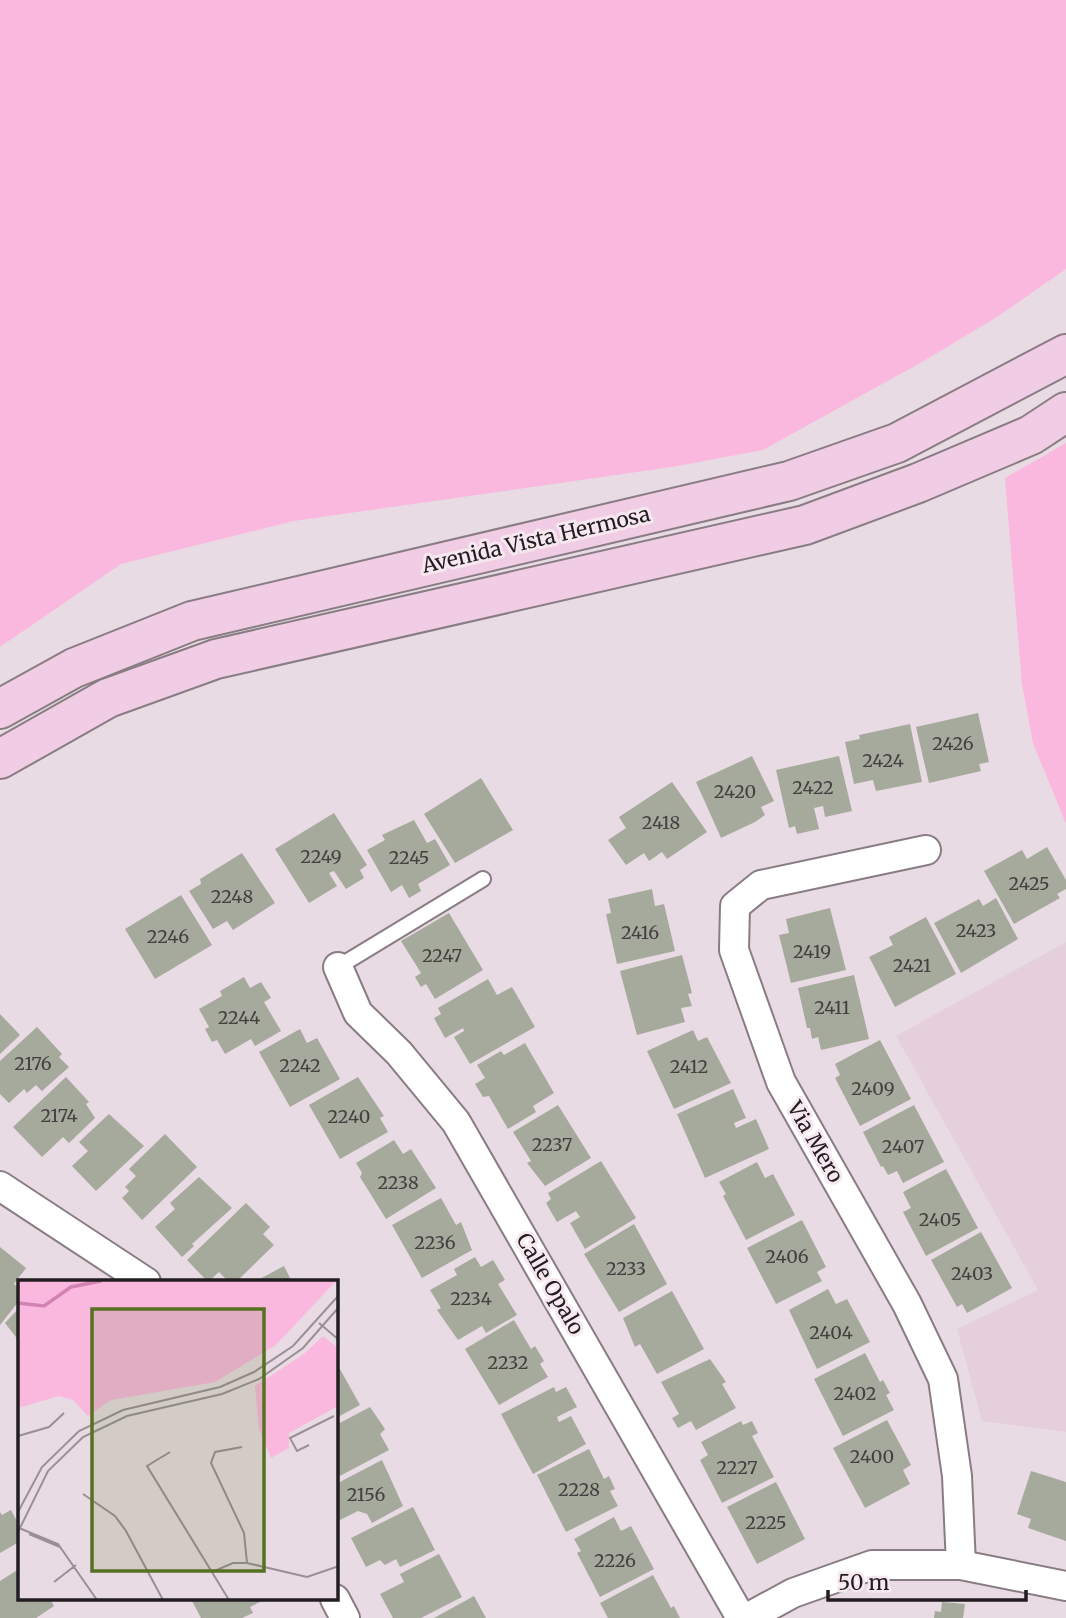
<svg xmlns="http://www.w3.org/2000/svg" width="1066" height="1618" font-family="Merriweather,serif">
	<rect width="100%" height="100%" fill="#e9dbe3"/>
	<path fill="#e5cfdc" d="M1066 942V1432L982 1421 957 1329 1038 1290 896 1036Z"/>
	<g fill="#fab8df">
		<path d="M0 0H1066V269L997 317 922 362 763 450 672 467 294 521 121 564 0 647Z"/>
		<path d="M1066 443V824L1033 743 1022 684 1005 478Z"/>
	</g>
	<g fill="#a5aa9d">
		<path d="M978 713 989 762 979 764 981 771 929 783 916 727Z"/>
		<path d="M910 724 922 782 876 791 873 780 854 784 845 742 860 739 859 735Z"/>
		<path d="M752 756 774 801 761 807 765 815 755 822 721 838 696 782Z"/>
		<path d="M839 756 852 811 825 817 823 806 814 808 819 829 797 834 795 826 789 828 776 770Z"/>
		<path d="M481 778 513 830 455 863 424 814Z"/>
		<path d="M672 782 707 832 667 859 662 852 649 861 644 853 626 865 608 840 626 828 619 817Z"/>
		<path d="M334 813 367 865 360 870 364 878 346 889 334 871 329 873 337 886 309 903 275 849Z"/>
		<path d="M414 820 427 843 435 839 450 865 418 884 421 891 409 898 402 885 391 892 367 850 385 840 382 835Z"/>
		<path d="M1047 847 1066 880V889L1057 894 1060 898 1014 924 984 871 1022 850 1027 859Z"/>
		<path d="M242 853 275 903 233 930 227 921 213 929 189 891 201 884 200 879Z"/>
		<path d="M652 889 655 906 664 904 675 951 617 964 606 914 611 913 608 899Z"/>
		<path d="M181 895 212 945 155 979 125 929Z"/>
		<path d="M996 898 1018 939 961 973 934 923 979 899 983 906Z"/>
		<path d="M830 908 846 970 791 983 779 935 789 933 786 919Z"/>
		<path d="M449 913 483 970 435 999 426 984 421 987 415 977 421 973 401 941Z"/>
		<path d="M926 917 956 974 895 1007 869 957 893 945 889 937Z"/>
		<path d="M682 955 692 993 688 994 692 1006 681 1008 685 1022 637 1035 620 971Z"/>
		<path d="M854 975 869 1039 821 1050 818 1037 812 1039 810 1028H807L798 988Z"/>
		<path d="M244 977 250 988 261 982 271 998 264 1002 281 1031 255 1046 251 1039 225 1054 217 1040 212 1042 205 1029 209 1027 199 1009 222 996 220 991Z"/>
		<path d="M488 979 497 995 512 987 535 1027 470 1064 454 1037 464 1031 463 1028 445 1038 434 1018 441 1014 438 1008Z"/>
		<path d="M0 1014 20 1035 0 1054Z"/>
		<path d="M37 1027 62 1054 59 1057 69 1067 42 1091 36 1085 27 1093 24 1089 9 1103 0 1094V1061Z"/>
		<path d="M300 1029 307 1043 317 1038 340 1079 290 1107 259 1052Z"/>
		<path d="M693 1030 698 1041 707 1037 731 1083 674 1109 647 1051Z"/>
		<path d="M880 1040 911 1099 860 1126 835 1078 840 1075 835 1064Z"/>
		<path d="M525 1043 554 1093 533 1106 536 1112 508 1129 489 1096 483 1097 475 1084 485 1078 477 1065 501 1051 504 1055Z"/>
		<path d="M66 1077 89 1102 86 1104 95 1118 69 1143 63 1137 42 1157 13 1127Z"/>
		<path d="M358 1077 384 1116 380 1118 388 1132 340 1159 309 1105Z"/>
		<path d="M733 1089 746 1118 734 1123 736 1128 756 1119 769 1149 705 1178 677 1114Z"/>
		<path d="M558 1105 591 1158 545 1186 527 1163 531 1161 513 1132Z"/>
		<path d="M914 1105 944 1162 903 1183 897 1171 888 1175 883 1166 881 1167 863 1132Z"/>
		<path d="M109 1114 144 1146 96 1191 72 1166 88 1151 79 1142Z"/>
		<path d="M165 1134 197 1167 142 1220 122 1198 129 1191 125 1187 136 1176 129 1169Z"/>
		<path d="M394 1140 403 1154 411 1149 436 1188 386 1219 360 1177 362 1173 356 1163Z"/>
		<path d="M601 1161 636 1218 585 1249 570 1223 580 1217 576 1211 557 1222 546 1203 551 1199 548 1193Z"/>
		<path d="M757 1162 765 1178 773 1174 795 1215 746 1240 723 1196 726 1194 719 1182Z"/>
		<path d="M946 1169 978 1228 926 1256 903 1212 911 1208 903 1192Z"/>
		<path d="M199 1177 232 1208 192 1244 194 1246 182 1257 155 1227 175 1209 170 1203Z"/>
		<path d="M441 1198 456 1225 461 1222 472 1250 422 1278 392 1225Z"/>
		<path d="M246 1203 270 1227 263 1234 274 1245 236 1282H229L219 1272 208 1282 187 1260Z"/>
		<path d="M802 1220 826 1267 817 1272 822 1281 776 1304 747 1248Z"/>
		<path d="M634 1224 667 1284 619 1312 584 1254Z"/>
		<path d="M981 1232 1012 1288 967 1313 962 1304 957 1307 931 1260Z"/>
		<path d="M0 1247 26 1268 14 1284 19 1288V1301L0 1325Z"/>
		<path d="M475 1257 481 1267 493 1260 505 1280 498 1284 517 1315 486 1333 482 1326 458 1340 437 1310 441 1308 430 1290 457 1275 454 1269Z"/>
		<path d="M284 1266 292 1282H254Z"/>
		<path d="M828 1289 836 1304 847 1299 870 1342 817 1369 789 1310Z"/>
		<path d="M672 1291 704 1349 657 1374 640 1344 635 1347 623 1318Z"/>
		<path d="M19 1308V1341L5 1323Z"/>
		<path d="M514 1320 531 1349 535 1346 544 1361 540 1364 548 1377 499 1405 465 1349Z"/>
		<path d="M865 1353 880 1382 883 1380 890 1393 886 1395 894 1410 843 1436 814 1379Z"/>
		<path d="M710 1359 726 1382 722 1384 736 1408 696 1430 691 1421 678 1428 672 1418 679 1414 661 1382Z"/>
		<path d="M336 1362 360 1405 336 1418Z"/>
		<path d="M554 1387 556 1392 566 1387 577 1407 557 1417 559 1422 571 1416 586 1444 533 1474 501 1414Z"/>
		<path d="M370 1407 385 1429 380 1434 389 1450 336 1478V1425Z"/>
		<path d="M887 1420 911 1465 903 1470 910 1484 865 1508 833 1448Z"/>
		<path d="M741 1421 743 1425 752 1421 758 1433 752 1436 774 1477 722 1503 700 1460 708 1455 701 1442Z"/>
		<path d="M589 1449 604 1479 609 1476 615 1489 610 1491 618 1506 566 1532 537 1475Z"/>
		<path d="M382 1460 403 1506 372 1523 367 1514 358 1511 340 1520 336 1511V1484Z"/>
		<path d="M1031 1471 1066 1482V1541L1028 1528 1031 1519 1017 1514Z"/>
		<path d="M776 1482 805 1539 757 1564 727 1507Z"/>
		<path d="M413 1507 435 1550 400 1567 396 1559 385 1565 380 1560 366 1567 351 1538Z"/>
		<path d="M11 1510 19 1525V1542L0 1553V1512L2 1515Z"/>
		<path d="M614 1517 621 1531 631 1526 654 1569 600 1597 577 1553 581 1551 574 1539Z"/>
		<path d="M439 1554 462 1597 421 1618H393L380 1594 404 1582 400 1574Z"/>
		<path d="M19 1569V1599H50L54 1606 36 1618H0V1581Z"/>
		<path d="M653 1575 671 1608 674 1606 680 1618H608L600 1603Z"/>
		<path d="M474 1596 486 1618H434Z"/>
		<path d="M191 1599H266L250 1607 253 1613 242 1618H201Z"/>
		<path d="M942 1602 965 1604 963 1618H934L935 1611 941 1612Z"/>
	</g>
	<g fill="none" stroke-linecap="round" stroke-linejoin="round">
		<g stroke="#897c83" stroke-width="18">
			<path id="service" d="M338 967 483 879"/>
		</g>
		<g stroke="#897c83" stroke-width="32">
			<g id="minor">
				<path d="M926 850 761 885 735 906 734 950 781 1082 907 1304 943 1379 957 1476 961 1565"/>
				<path d="M338 967 358 1013 399 1053 456 1122 741 1618"/>
				<path d="M0 1186 146 1282"/>
				<path d="M335 1599 345 1618"/>
				<path d="M747 1618 793 1593 872 1565H961L1066 1586"/>
			</g>
		</g>
		<g stroke="#897c83" stroke-width="42">
			<g id="secondary">
				<path d="M0 709 74 668 192 621 789 481 897 443 1066 354"/>
				<path d="M0 759 108 698 216 659 805 525 918 483 1031 435 1066 412"/>
			</g>
		</g>
		<use href="#service" stroke="#fff" stroke-width="14"/>
		<use href="#minor" stroke="#fff" stroke-width="28"/>
		<use href="#secondary" stroke="#f0cde4" stroke-width="38"/>
	</g>
	<g text-anchor="middle" stroke-width="6" stroke-linejoin="round" paint-order="stroke">
		<g font-size="18" fill="#43403f">
			<text x="953" y="750">2426</text>
			<text x="883" y="767">2424</text>
			<text x="813" y="794">2422</text>
			<text x="735" y="798">2420</text>
			<text x="661" y="829">2418</text>
			<text x="321" y="863">2249</text>
			<text x="409" y="864">2245</text>
			<text x="1029" y="890">2425</text>
			<text x="232" y="903">2248</text>
			<text x="976" y="937">2423</text>
			<text x="640" y="939">2416</text>
			<text x="168" y="943">2246</text>
			<text x="812" y="958">2419</text>
			<text x="442" y="962">2247</text>
			<text x="912" y="972">2421</text>
			<text x="832" y="1014">2411</text>
			<text x="239" y="1024">2244</text>
			<text x="33" y="1070">2176</text>
			<text x="300" y="1072">2242</text>
			<text x="689" y="1073">2412</text>
			<text x="873" y="1095">2409</text>
			<text x="59" y="1122">2174</text>
			<text x="349" y="1123">2240</text>
			<text x="552" y="1151">2237</text>
			<text x="903" y="1153">2407</text>
			<text x="398" y="1189">2238</text>
			<text x="940" y="1226">2405</text>
			<text x="435" y="1249">2236</text>
			<text x="787" y="1263">2406</text>
			<text x="626" y="1275">2233</text>
			<text x="972" y="1280">2403</text>
			<text x="471" y="1305">2234</text>
			<text x="831" y="1339">2404</text>
			<text x="508" y="1369">2232</text>
			<text x="855" y="1400">2402</text>
			<text x="872" y="1463">2400</text>
			<text x="737" y="1474">2227</text>
			<text x="579" y="1496">2228</text>
			<text x="366" y="1501">2156</text>
			<text x="766" y="1529">2225</text>
			<text x="615" y="1567">2226</text>
		</g>
		<g font-size="21" fill="#221d20" stroke="#f7e8f0">
			<text transform="translate(536 540) rotate(-13)" y="7">Avenida Vista Hermosa</text>
			<text transform="translate(815 1142) rotate(60)" y="7">Via Mero</text>
			<text transform="translate(550 1284) rotate(60)" y="7">Calle Opalo</text>
		</g>
	</g>
	<g transform="translate(18 1280)">
		<rect width="320" height="320" fill="#e9dbe3"/>
		<path d="M0 1H318L258 65 197 102 93 120 70 136 55 120 41 116 0 128ZM305 56 320 68V126L271 153V168L253 178 241 149 237 106 286 74Z" fill="#fab8df"/>
		<path fill="none" stroke="#d283b3" stroke-width="3.5" d="M0 23 26 26 53 7 83 1"/>
		<path fill="none" stroke="#998f95" stroke-width="2" d="M301 43 321 60M0 156 31 147 46 133M291 165 279 171 272 158 316 136M224 167 197 172 193 183 226 253 229 283M152 172 129 186 211 320M65 214 97 236 108 251 145 320M0 232 24 187 61 151 105 130 202 107 236 92 275 66 321 15M1 248 40 264 79 320M0 252 30 191 65 157 109 136 204 114 241 99 285 68 321 27M11 254 42 267M194 292 215 283H229L289 297 321 286M36 302 58 285"/>
		<path fill="#577022" fill-opacity="0.15" stroke="#577022" stroke-width="3.5" d="M74 29H246V291H74Z"/>
		<rect width="320" height="320" fill="none" stroke="#221d20" stroke-width="3.5"/>
	</g>
	<path d="M828 1590v10h198v-10" fill="none" stroke="#221d20" stroke-width="3.5"/>
	<text x="838" y="1590" font-size="21" fill="#221d20" stroke="#f7e8f0" stroke-width="5" paint-order="stroke">50 m</text>
</svg>
